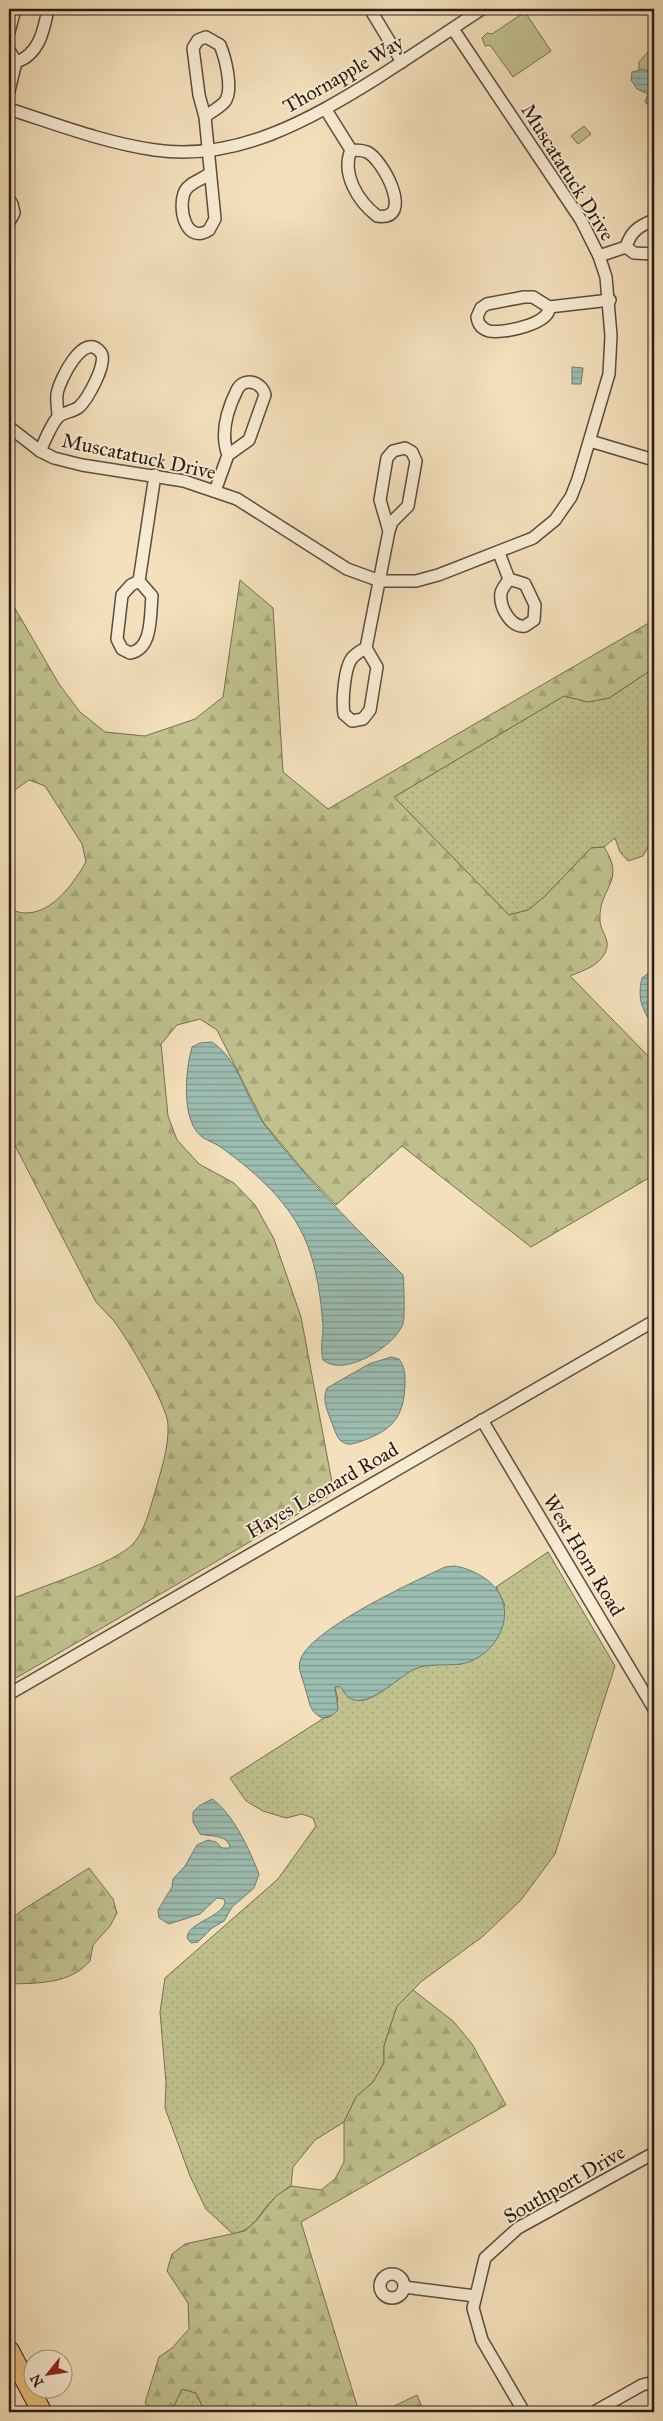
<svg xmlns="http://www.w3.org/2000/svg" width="663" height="2421" font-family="'IM FELL Great Primer',serif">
	<defs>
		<pattern id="grass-dots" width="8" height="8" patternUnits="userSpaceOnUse" patternTransform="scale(1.25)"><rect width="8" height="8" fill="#c0c18d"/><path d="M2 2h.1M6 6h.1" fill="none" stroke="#a5a579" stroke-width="1.8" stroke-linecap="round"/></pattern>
		<pattern id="forest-firs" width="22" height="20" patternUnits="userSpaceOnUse" patternTransform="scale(1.25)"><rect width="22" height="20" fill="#c0c18d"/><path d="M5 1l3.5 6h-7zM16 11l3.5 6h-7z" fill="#a5a579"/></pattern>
		<pattern id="water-rules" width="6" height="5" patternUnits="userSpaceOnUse" patternTransform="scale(1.25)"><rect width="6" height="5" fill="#9cbdb1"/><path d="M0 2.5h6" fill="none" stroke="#7f998f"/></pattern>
	</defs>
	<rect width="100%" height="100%" fill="#f4e0bc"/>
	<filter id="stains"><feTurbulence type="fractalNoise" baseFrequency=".004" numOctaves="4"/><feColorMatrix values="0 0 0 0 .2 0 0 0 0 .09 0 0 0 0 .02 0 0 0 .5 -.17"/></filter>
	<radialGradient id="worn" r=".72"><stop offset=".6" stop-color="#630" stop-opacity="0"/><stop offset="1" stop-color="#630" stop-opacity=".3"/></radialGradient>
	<g fill="url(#grass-dots)" stroke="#766e52">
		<path d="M654 668V837L643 856 628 861 620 852 615 838 604 847 591 848 544 897 528 910 509 915 394 797 564 696 588 702 609 698Z"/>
		<path d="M548 1552 615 1666 555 1854 521 1900 482 1937 422 1981 397 2006 384 2046V2063L373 2082 356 2097 344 2122 315 2140 293 2167 291 2186C282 2192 273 2198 266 2207 255 2221 253 2229 233 2234L206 2209 190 2176 165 2108 166 2083 160 2012 165 1978 278 1879 316 1826 313 1818 302 1814 286 1818 263 1811 246 1801 230 1778 324 1718 331 1716 338 1701 335 1687 339 1686C343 1689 345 1694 349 1697 368 1712 398 1675 416 1668 429 1663 448 1665 462 1664L505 1605 496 1587Z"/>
		<path d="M182 2389 196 2393 205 2412H174V2406Z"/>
	</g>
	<g fill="url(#forest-firs)" stroke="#766e52">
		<path d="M654 50V73L639 70V62L647 53Z"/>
		<path d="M240 580 273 608 283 772 328 809 654 620V668L609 698 588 702 564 696 394 797 509 915 528 910 544 897 591 848 604 847C627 882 598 888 600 920 600 932 612 940 605 953 597 967 584 970 570 976L654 1062V1175L531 1247 402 1146 336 1205 303 1170 263 1122 217 1030 200 1019 177 1025 161 1044 168 1116 177 1140 199 1164 234 1183 255 1205 274 1239 301 1317 334 1493 9 1682V1600C37 1588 114 1564 133 1544 145 1531 150 1508 155 1492 161 1470 169 1448 168 1425 168 1406 127 1338 114 1321 108 1315 102 1308 96 1302L9 1134V909C44 925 70 889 86 862L82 844 45 786 29 780 9 794V598L59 684 80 712 105 732 145 736 195 719 223 697Z"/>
		<path d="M89 1868 113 1899 117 1913 110 1926 93 1945 90 1961C70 1984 40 1983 11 1984L9 1982V1921L21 1911Z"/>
		<path d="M413 1990 453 2021 472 2044 506 2105 301 2222 359 2412H205L196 2393 182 2389 174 2406V2412H155L145 2403 159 2357 172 2348 189 2329 188 2303 167 2271 172 2254 185 2244 245 2231 256 2221 276 2196 291 2186 321 2190 335 2179 344 2162V2122L356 2097 373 2082 384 2063V2046L397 2006Z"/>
		<path d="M417 2395 424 2412H382Z"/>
	</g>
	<g fill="#c0c18d" stroke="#766e52">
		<path d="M525 12 551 51 513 77 490 45 485 46 482 38 487 33 492 34Z"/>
		<path d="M584 126 591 134 578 144 571 136Z"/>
	</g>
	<g fill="url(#water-rules)" stroke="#6f7c73">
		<path d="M643 69 654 73V110L645 102 648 94 637 89 631 80 632 72Z"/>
		<path d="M572 367 583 368 581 384H572Z"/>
		<path d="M654 969V1026C642 1011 637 998 642 978Z"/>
		<path d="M212 1042C240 1061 245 1097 264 1124 305 1178 355 1227 403 1275 404 1281 405 1319 403 1324 395 1346 344 1378 323 1360 320 1349 323 1337 323 1326 321 1299 317 1269 307 1244 291 1203 256 1173 222 1148 213 1141 201 1140 195 1129 182 1109 186 1068 192 1047L200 1043Z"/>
		<path d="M391 1357 399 1359C405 1367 405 1374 405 1384 404 1419 391 1431 359 1442 353 1444 347 1446 341 1441 336 1437 334 1427 331 1421 327 1409 322 1400 327 1388L369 1364Z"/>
		<path d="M454 1566C471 1568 493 1580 500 1595 515 1623 491 1659 461 1664 446 1666 428 1663 415 1669 398 1676 367 1712 348 1697 345 1694 343 1689 339 1686L335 1687 338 1710 331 1716 322 1718C309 1711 310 1704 306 1691 304 1681 296 1668 301 1658 315 1627 413 1582 445 1567Z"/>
		<path d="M212 1799C233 1813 250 1851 259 1874L254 1888 232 1907 224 1921 212 1928 198 1942 191 1943 187 1938C188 1922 219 1919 225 1903L224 1899 217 1898 200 1914 169 1924 159 1918 158 1910 172 1887 173 1879 185 1866 197 1845 208 1840 216 1842 222 1848H230C228 1834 211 1837 200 1834L193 1822V1812L199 1806Z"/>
	</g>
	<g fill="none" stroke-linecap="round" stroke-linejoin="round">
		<g stroke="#5d4c40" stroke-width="14">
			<g id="minor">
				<path d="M370 9 402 62"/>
				<path d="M9 32 15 9"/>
				<path d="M9 50 16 62"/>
				<path d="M16 62C39 55 44 30 48 9"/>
				<path d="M9 91 16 62"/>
				<path d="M9 109C56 124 105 143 155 150 237 162 311 119 377 78 413 55 447 32 482 9"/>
				<path d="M326 110 351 150C341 174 358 201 377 216 416 222 383 159 367 152 362 150 356 150 351 150"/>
				<path d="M205 117C211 111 222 107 226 100 233 87 225 57 220 45L206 37 198 40 193 48 199 95 205 117 215 219 209 230C186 245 177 208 185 191 190 182 202 180 210 173"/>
				<path d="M9 199 12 204 14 213 9 222"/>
				<path d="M626 247C631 231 639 226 654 220"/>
				<path d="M626 247 634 253 654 254"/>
				<path d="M599 256 626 247"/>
				<path d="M549 307C551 324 502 334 489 331 482 329 478 324 477 317L481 308 487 304 524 297H533L549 307 610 300"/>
				<path d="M9 427 40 451 54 458 82 465 184 481 237 499 347 569 380 581H416L438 575 533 538 555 520 571 497 578 479 609 374 611 336 606 277 599 256 581 220 453 29"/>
				<path d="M590 441 654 460"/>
				<path d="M40 451C45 441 50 426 58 417 63 412 73 412 79 407 87 400 108 363 101 353 84 329 59 381 57 394 56 401 58 409 58 417"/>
				<path d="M215 491 228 455 249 440 265 395C262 382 244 376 237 390 227 410 220 434 228 455"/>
				<path d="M499 553 509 579C507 583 502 588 501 593 499 607 511 628 525 626L534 620 535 605 525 584 509 579"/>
				<path d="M139 581 152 596C150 615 153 649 130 653L122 649 117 639 122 595 131 585 139 581 155 475"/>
				<path d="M366 648 377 667 370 710 363 719 352 721 344 714C342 702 344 666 353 657 357 653 362 650 366 648L389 531 392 522 408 506 416 461 412 452 405 448 393 451 387 458 380 500 389 531"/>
				<path d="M482 1420 654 1709"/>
				<path d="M9 1694 654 1321"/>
				<circle cx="392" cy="2286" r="12"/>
				<path d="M404 2287 475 2296"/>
				<path d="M524 2412 482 2340 473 2308 485 2258 518 2228 654 2153"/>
				<path d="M594 2412 642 2385 654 2382"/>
			</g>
		</g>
		<g stroke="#2b1b16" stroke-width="21">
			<path id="trunk" d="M9 2350 42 2412"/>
		</g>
		<use href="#minor" stroke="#f8ebd3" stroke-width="11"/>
		<use href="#trunk" stroke="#eac07e" stroke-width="19"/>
	</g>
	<g text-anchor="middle" stroke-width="4" stroke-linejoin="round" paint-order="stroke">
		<g font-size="20" fill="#2b1b16" stroke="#f8ebd3">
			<text transform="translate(343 74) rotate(-30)" y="7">Thornapple Way</text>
			<text transform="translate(568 172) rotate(58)" y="7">Muscatatuck Drive</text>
			<text transform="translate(139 456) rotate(12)" y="7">Muscatatuck Drive</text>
			<text transform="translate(322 1490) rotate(-30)" y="7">Hayes Leonard Road</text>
			<text transform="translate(584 1555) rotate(59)" y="7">West Horn Road</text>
			<text transform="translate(564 2184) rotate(-30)" y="7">Southport Drive</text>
		</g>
	</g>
	<rect width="663" height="2421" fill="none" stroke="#f4e0bc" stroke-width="30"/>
	<rect x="10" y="10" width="643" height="2401" fill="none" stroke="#2b1b16" stroke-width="2.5"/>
	<rect x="15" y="15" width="633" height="2391" fill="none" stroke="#2b1b16"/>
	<g transform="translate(48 2374) rotate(240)"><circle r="24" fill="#f8ebd3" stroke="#a69887"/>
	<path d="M0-4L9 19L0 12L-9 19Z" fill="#8f2418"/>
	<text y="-8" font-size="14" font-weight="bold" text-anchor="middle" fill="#2b1b16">N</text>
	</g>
	<rect width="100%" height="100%" filter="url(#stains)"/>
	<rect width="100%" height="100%" fill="url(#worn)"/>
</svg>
